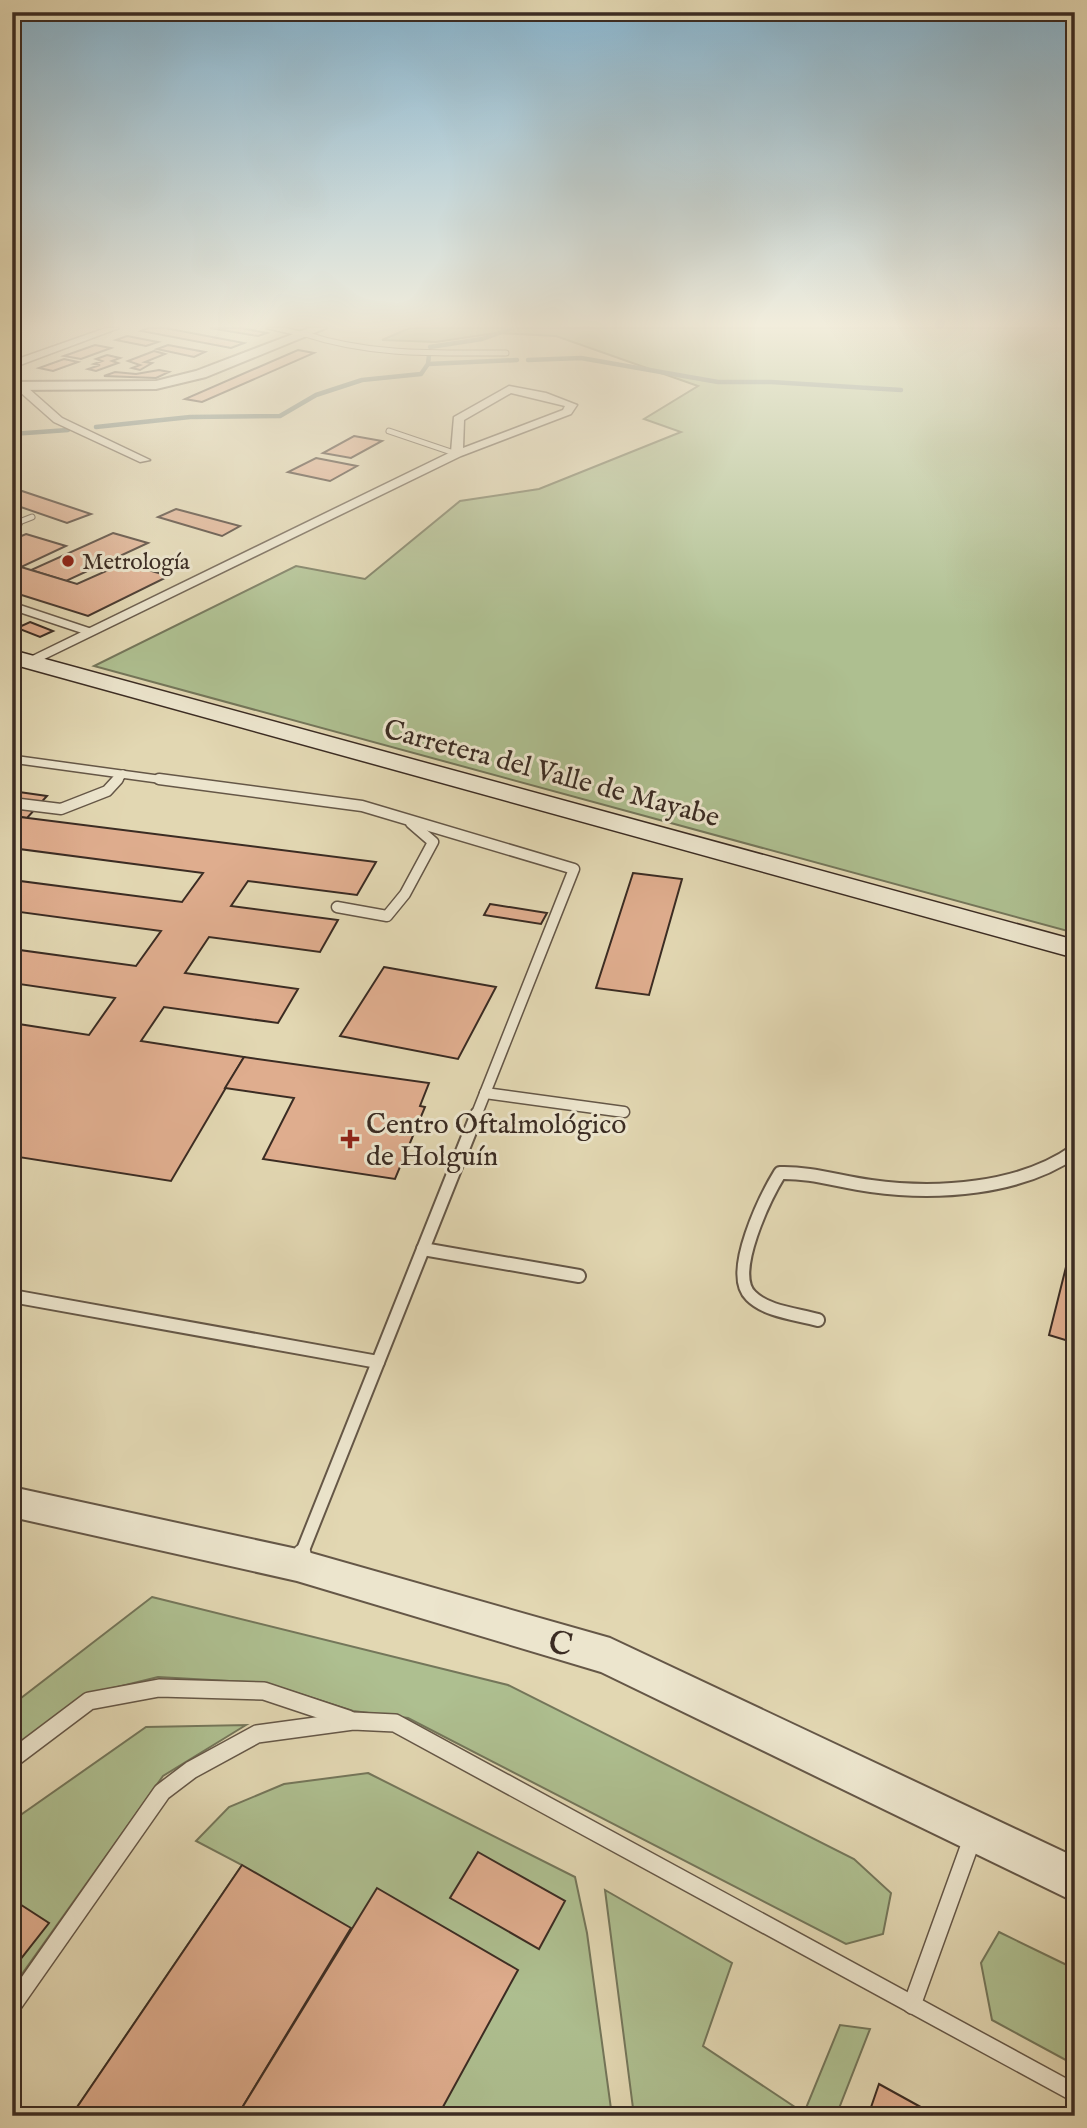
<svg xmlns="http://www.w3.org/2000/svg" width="1087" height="2128" font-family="'IM FELL English',serif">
	<rect width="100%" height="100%" fill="#e2d7b2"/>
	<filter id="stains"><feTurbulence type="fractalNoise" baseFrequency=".00286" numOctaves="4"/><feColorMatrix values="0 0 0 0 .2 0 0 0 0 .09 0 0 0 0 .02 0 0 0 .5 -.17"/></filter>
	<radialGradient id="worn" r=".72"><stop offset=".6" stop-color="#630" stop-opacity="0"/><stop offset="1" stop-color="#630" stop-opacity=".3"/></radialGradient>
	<g fill="#aebf90" stroke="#74765a" stroke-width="2">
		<path d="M410 328H1075V933L94 666 296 566 365 579 460 501 539 489 681 432 644 419 698 386 556 336 496 333 436 342 382 340Z"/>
		<path d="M152 1597 508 1685 854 1859 891 1893 883 1934 846 1944 408 1718 353 1711 266 1683 158 1677 89 1694 12 1751V1705Z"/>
		<path d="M246 1725 163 1776 12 1988V1821L146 1727Z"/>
		<path d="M368 1773 575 1877 587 1933 612 2116H71L242 1865 196 1841 229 1807 284 1784Z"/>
		<path d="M605 1890 732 1963 703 2046 804 2113 840 2025 870 2029 836 2116H634Z"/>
		<path d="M999 1932 1075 1969V2065L992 2020 981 1963Z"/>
	</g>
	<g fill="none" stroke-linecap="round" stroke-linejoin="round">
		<g stroke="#718079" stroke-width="4.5">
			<path d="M430 347 482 339 513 328"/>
			<path d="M528 360 581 358 718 382H771L901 390"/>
			<path d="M428 364 517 360"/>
			<path d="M96 427 190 417 280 416 316 395 362 380 421 374 428 364 429 355"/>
			<path d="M12 434 68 430"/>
		</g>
	</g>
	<g fill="#dfad8e" stroke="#3b2c23" stroke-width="2">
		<path d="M148 328H165L244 343 231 348 141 331Z"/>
		<path d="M210 328H241L267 333 258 336Z"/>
		<path d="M127 336 158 342 146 346 116 340Z"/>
		<path d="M95 345 111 348 81 359 64 356Z"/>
		<path d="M168 345 205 352 194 357 157 349Z"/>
		<path d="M298 350 314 353 202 402 185 399Z"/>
		<path d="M154 351 165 354 145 362 152 363 140 370 132 368 140 365 128 361Z"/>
		<path d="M107 355 120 358 112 361 118 363 96 371 88 369 100 365 94 364 102 361 96 359Z"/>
		<path d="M64 359 78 362 53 371 39 368Z"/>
		<path d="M159 370 169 372 156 378 104 376 115 372 136 374Z"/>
		<path d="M354 436 382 441 351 458 323 453Z"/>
		<path d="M316 458 357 466 330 481 288 472Z"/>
		<path d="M22 491 91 514 67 523 12 504V494Z"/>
		<path d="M176 509 240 526 222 536 158 517Z"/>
		<path d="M113 533 148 543 66 581 31 570Z"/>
		<path d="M26 534 66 546 21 567 77 584 124 563 169 576 88 616 12 592V540Z"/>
		<path d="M30 622 53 631 40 637 17 628Z"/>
		<path d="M12 791 47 796 27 818 12 816Z"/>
		<path d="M12 816 376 862 357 895 248 881 231 906 338 920 320 952 209 937 185 973 298 989 278 1023 164 1007 141 1041 244 1057 171 1181 12 1156V1023L89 1035 115 998 12 983V949L136 966 161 931 12 911V880L182 902 203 873 12 848Z"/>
		<path d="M633 873 682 879 649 995 596 988Z"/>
		<path d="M490 904 547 913 541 924 484 915Z"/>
		<path d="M384 967 496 987 458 1059 340 1036Z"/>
		<path d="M244 1057 429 1083 420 1106 425 1107 395 1179 263 1159 294 1098 225 1088Z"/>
		<path d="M1068 1259 1075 1261V1343L1049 1335Z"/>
		<path d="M478 1852 565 1901 539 1949 450 1898Z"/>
		<path d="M242 1865 351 1928 237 2116H71Z"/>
		<path d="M377 1888 518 1970 438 2116H237Z"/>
		<path d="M12 1899 49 1923 12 1970Z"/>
		<path d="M879 2084 937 2116H868Z"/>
	</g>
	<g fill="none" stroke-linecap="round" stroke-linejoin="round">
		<g stroke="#655747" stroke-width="7">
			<g id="service-far4">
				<path d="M305 334C371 356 438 353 506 353"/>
				<path d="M389 431 457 454"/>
				<path d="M14 524 32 517"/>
			</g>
		</g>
		<g stroke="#655747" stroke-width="10">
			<g id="service-far3">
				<path d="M12 525 18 523"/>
				<path d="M12 606 90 632"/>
				<path d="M12 759 172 781"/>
				<path d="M117 781 123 774"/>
			</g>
		</g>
		<g stroke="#655747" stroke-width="13">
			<g id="service-far2">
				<path d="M159 779 362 806 574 869 476 1116"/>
				<path d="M12 803 61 809 107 791 118 779"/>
				<path d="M337 907 387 916 405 894 433 842 411 823"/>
				<path d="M485 1093 624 1112"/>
			</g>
		</g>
		<g stroke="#655747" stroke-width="16">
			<g id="service-far1">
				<path d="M423 1249 579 1276"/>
				<path d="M12 1296 378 1362"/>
				<path d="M818 1320C797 1314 767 1312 751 1296 727 1274 766 1196 780 1173 811 1172 840 1182 871 1186 936 1195 1020 1190 1075 1151"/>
				<path d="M301 1555 477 1114"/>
			</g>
		</g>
		<g stroke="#655747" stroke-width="20">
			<g id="service">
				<path d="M298 1563 302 1553"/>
				<path d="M12 1759 89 1701 159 1688 264 1691 348 1719"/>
				<path d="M912 2005 972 1839"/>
				<path d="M12 2006 162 1792 191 1770 257 1734 353 1721 395 1723 1075 2093"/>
			</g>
		</g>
		<g stroke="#655747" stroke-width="3">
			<g id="minor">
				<path d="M106 328H119L12 368V361Z"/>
				<path d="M266 328H286L310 334 305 337Z"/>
				<path d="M509 386 546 393 577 405 571 414 461 456 34 664H24L22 661 451 452 454 417ZM511 393 565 406 563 410 463 448 464 420Z"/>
				<path d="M20 388H28L62 418 150 460 140 462 54 422 20 392Z"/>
			</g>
		</g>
		<g stroke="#655747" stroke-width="4">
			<g id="tertiary">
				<path d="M309 328H326L206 377 156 389 12 390V382L156 381 196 371Z"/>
				<path d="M12 1487 297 1549 610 1638 1075 1857V1902L601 1672 297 1581 12 1517Z"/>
			</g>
		</g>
		<g stroke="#3b2c23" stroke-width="3">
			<path id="secondary" d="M12 650 1075 940V958L12 664Z"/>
		</g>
		<use href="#service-far4" stroke="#ece5cd" stroke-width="5"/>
		<use href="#service-far3" stroke="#ece5cd" stroke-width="7"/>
		<use href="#service-far2" stroke="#ece5cd" stroke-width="10"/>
		<use href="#service-far1" stroke="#ece5cd" stroke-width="12"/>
		<use href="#service" stroke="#ece5cd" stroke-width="17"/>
		<use href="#minor" fill="#ece5cd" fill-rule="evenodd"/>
		<use href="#tertiary" fill="#ece5cd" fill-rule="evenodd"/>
		<use href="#secondary" fill="#ece5cd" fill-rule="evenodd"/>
	</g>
	<linearGradient id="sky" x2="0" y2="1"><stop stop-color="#87b6d2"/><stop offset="0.52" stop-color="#f2eddc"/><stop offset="1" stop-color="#f2eddc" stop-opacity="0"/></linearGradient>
	<rect width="1087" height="626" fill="url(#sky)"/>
	<g fill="#8f2418" stroke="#ece5cd" stroke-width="2.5">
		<circle cx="68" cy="561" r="7"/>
		<path d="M346.5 1128.5h7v7h7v7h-7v7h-7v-7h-7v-7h7z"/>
	</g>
	<g text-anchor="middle" stroke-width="6" stroke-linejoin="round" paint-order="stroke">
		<g font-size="23" fill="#3b2c23" stroke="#ece5cd" text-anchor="start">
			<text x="82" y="569">Metrología</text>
		</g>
		<g font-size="28" fill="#3b2c23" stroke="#ece5cd">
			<text transform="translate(552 772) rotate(15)" y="10">Carretera del Valle de Mayabe</text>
		</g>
		<g font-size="28" fill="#3b2c23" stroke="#ece5cd" text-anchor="start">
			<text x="366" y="1133">Centro Oftalmológico<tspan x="366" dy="32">de Holguín</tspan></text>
		</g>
		<g font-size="33" fill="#3b2c23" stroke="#ece5cd">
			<text transform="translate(561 1642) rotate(16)" y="12">C</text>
		</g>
	</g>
	<rect width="1087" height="2128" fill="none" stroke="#e2d7b2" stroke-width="42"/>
	<rect x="14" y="14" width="1059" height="2100" fill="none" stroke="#3b2c23" stroke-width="3.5"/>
	<rect x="21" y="21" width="1045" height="2086" fill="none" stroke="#3b2c23" stroke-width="2"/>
	<rect width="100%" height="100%" filter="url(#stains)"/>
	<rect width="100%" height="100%" fill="url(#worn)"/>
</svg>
